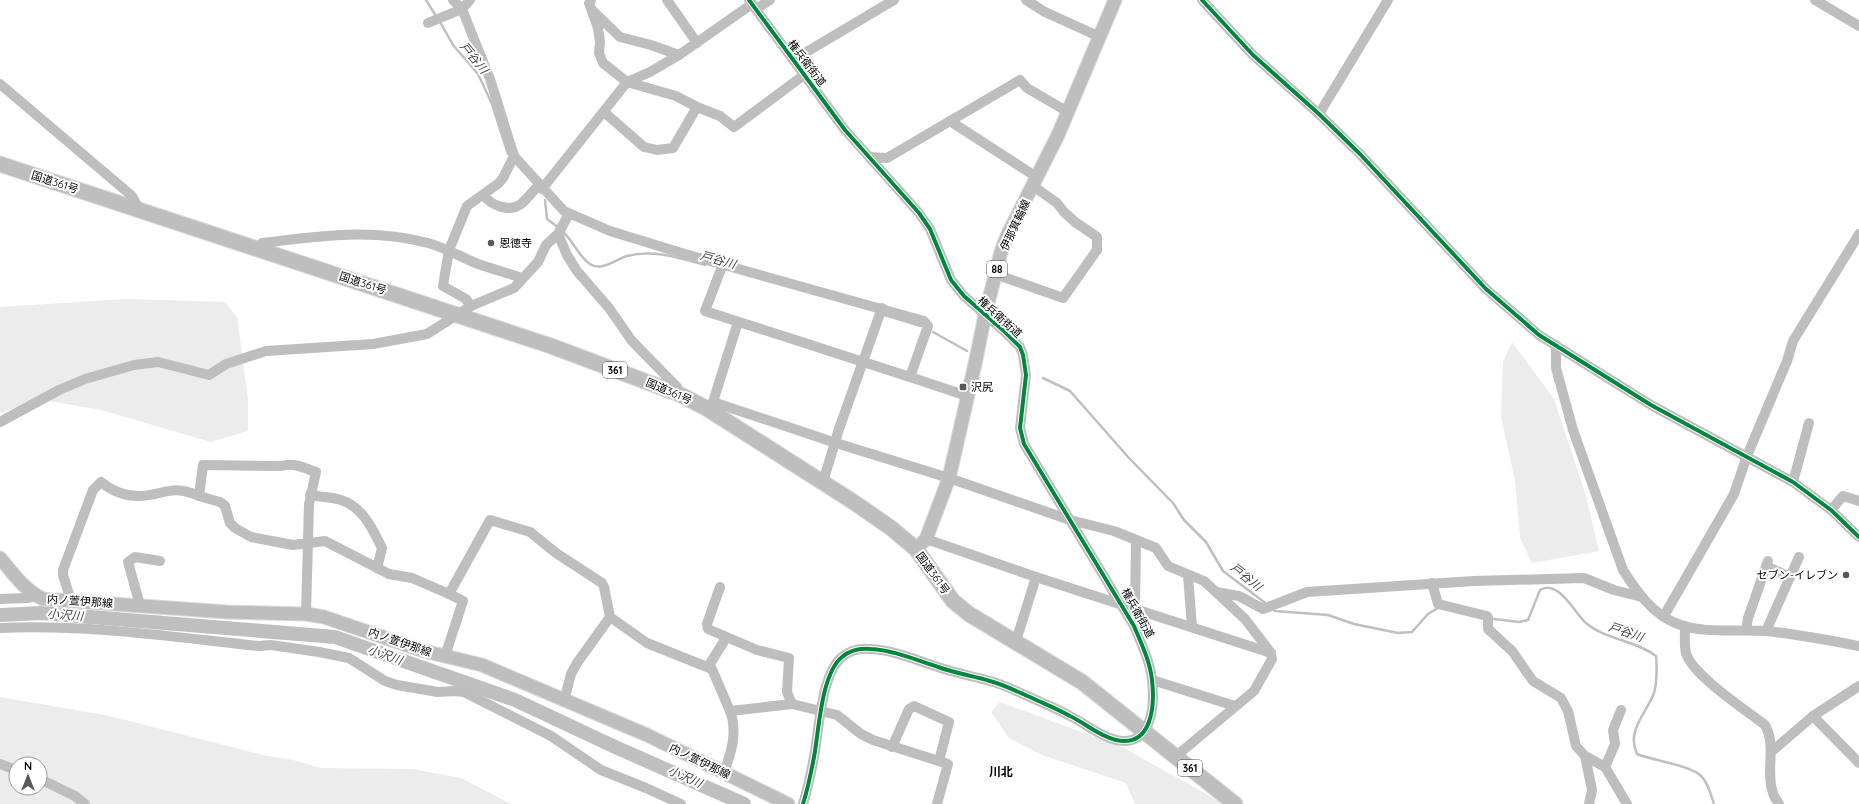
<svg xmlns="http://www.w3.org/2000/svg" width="1859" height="804" font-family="Quicksand,'Noto Sans JP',sans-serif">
	<rect width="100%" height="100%" fill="#fff"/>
	<g fill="#ececec" fill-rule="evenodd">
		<path d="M126 299 225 302 237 317 248 399V431L211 442 101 410 43 400 0 413V307Z"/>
		<path d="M1512 342 1554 399 1585 492 1599 551 1532 563 1520 538 1515 481 1501 417 1503 362Z"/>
		<path d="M0 697 110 716 267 756 293 760 321 768 413 769 461 778 511 804H0ZM16 764H40V788H16Z"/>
		<path d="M1000 702 1122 747 1224 804H1135L1126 783 1042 755 1009 738 991 712Z"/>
	</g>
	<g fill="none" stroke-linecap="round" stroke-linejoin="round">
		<g stroke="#bfbfbf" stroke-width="2.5">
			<path d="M426 0 436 16"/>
			<path d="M439 20 453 45 478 74 492 104 508 154"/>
			<path d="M545 200 547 219 559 228"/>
			<path d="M562 231C573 240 578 256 590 264 601 272 616 259 627 256 654 249 679 258 705 265"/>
			<path d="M881 314 921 326"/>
			<path d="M933 332 967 351"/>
			<path d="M1043 378 1070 391 1129 458 1173 503 1184 520 1206 542 1223 571 1268 605"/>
			<path d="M40 604 42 613"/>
			<path d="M1271 608 1275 611 1328 615 1354 624 1398 633 1412 632 1428 614 1438 608"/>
			<path d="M1494 619 1519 622 1528 620 1540 590C1558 578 1576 615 1586 623 1606 640 1635 640 1656 656 1657 666 1657 683 1654 693 1646 714 1626 731 1637 754 1654 761 1690 765 1701 776 1708 782 1711 795 1714 804"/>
		</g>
		<path stroke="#bfbfbf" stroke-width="14" d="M0 615 42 613 335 637 515 700 613 746 744 804"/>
		<g stroke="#dbdbdb" stroke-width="15">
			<g id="major">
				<path d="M916 549 926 539 949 478 975 364 985 315 1001 252 1007 236 1058 135 1115 0"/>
				<path d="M0 558C13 573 24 590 43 599L227 612 306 614 324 617 424 651 482 665 647 735 788 804"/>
			</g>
		</g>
		<g stroke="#dbdbdb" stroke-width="17">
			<path id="highway" d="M0 164 551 346 679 394 706 408 855 503 891 528 916 549 953 601 969 614 1082 682 1235 804"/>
		</g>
		<g stroke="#bebebe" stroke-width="10">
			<path d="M453 0 462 9 490 79 514 156 564 211 610 231 685 254 924 321 928 326 910 377 967 396"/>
			<path d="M591 0 589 3 598 28 600 42 599 53 603 63 627 82 676 96 697 107 720 116 734 127 804 75"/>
			<path d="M667 0 697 43"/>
			<path d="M749 0 845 130 919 213 930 229 951 280 964 296 1005 332 1020 347 1023 355 1026 375 1020 428 1024 444 1134 626C1141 643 1150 661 1152 680 1155 706 1152 748 1116 740 1099 736 1085 723 1070 716 1058 709 1045 704 1032 698 1018 692 1005 685 990 681 973 676 955 673 938 667 916 660 893 650 871 649 861 648 850 650 842 657 821 674 819 731 814 757 811 773 808 788 803 804"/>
			<path d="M1026 0 1045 12 1100 37"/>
			<path d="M1202 0 1253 55 1319 114 1360 154 1486 289 1539 335 1651 405 1793 482 1831 510 1859 537"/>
			<path d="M1815 0 1859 26"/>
			<path d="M756 9 770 0"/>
			<path d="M593 11 620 37 651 45 679 55"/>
			<path d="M428 23 462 9 470 0"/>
			<path d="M793 60 894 0"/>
			<path d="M0 84 132 196 139 209"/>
			<path d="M604 112 644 147 657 150 673 148 697 107"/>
			<path d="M1319 114 1388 0"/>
			<path d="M950 121 1038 178"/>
			<path d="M870 157 887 158 1020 80 1027 88 1068 112"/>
			<path d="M542 189 627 82 650 72 679 55 752 4"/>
			<path d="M483 195C491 205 509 213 521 204 527 199 533 191 539 185"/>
			<path d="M558 234 567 255 577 271 609 308 632 341 677 387 679 394"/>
			<path d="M256 248 262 243C317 236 372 228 428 243 446 248 461 257 478 264 493 269 507 273 522 278"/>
			<path d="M723 264 705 311 910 377"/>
			<path d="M995 274 1063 298 1097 250V237L1075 222 1064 212 1057 203 1033 186"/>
			<path d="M471 306 466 299 443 286 449 250 467 206 499 183 503 178 514 156"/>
			<path d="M738 322 713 402 836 443 949 478 1070 520 1114 531 1156 548 1168 566 1204 581 1216 592 1245 619 1271 653 1272 659 1254 691 1175 757"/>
			<path d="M1556 345V368L1573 430 1623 570C1637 592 1653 615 1678 624 1703 634 1739 629 1766 631 1797 634 1828 640 1859 646"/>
			<path d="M0 422 59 390 85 379 134 365 158 362 209 375 226 364 266 351 373 344 427 334 471 306 514 288 538 262 546 245 558 234 569 214"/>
			<path d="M823 482 839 429 882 308"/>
			<path d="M1793 482 1809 423"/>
			<path d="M310 495C320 497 332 497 341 500 363 507 373 530 382 548L377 568"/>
			<path d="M199 496 220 502 225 506 230 523 235 528 251 537 293 545 325 541 389 574 412 578 449 594 490 520 530 532 556 553 602 583 604 587 610 617 577 663 571 674 564 701"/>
			<path d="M1831 510 1843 496 1859 501"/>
			<path d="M926 539 1036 577 1271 653"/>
			<path d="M1766 566 1790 577"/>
			<path d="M1188 575 1192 627"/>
			<path d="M1432 583 1438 604 1487 616 1488 618V629L1512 651 1533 681 1561 698 1568 711 1576 746 1585 756 1605 767 1627 804"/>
			<path d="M720 587 707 624 708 629 757 650 789 658 787 692 792 704 837 715 861 734 873 740 948 764 937 804"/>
			<path d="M1216 592 1239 596 1263 609 1307 592 1474 581 1584 578 1614 590 1642 597"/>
			<path d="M0 599 28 598 36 596"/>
			<path d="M71 601 63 575V570L93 490 101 482C111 490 124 496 138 496 164 496 170 483 199 496L203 465 281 466C294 462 304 468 316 472L309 504 306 614"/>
			<path d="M140 605 128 562 135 557 160 561"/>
			<path d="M1135 609 1136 540"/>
			<path d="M1664 616 1734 494 1747 456 1787 361 1793 341 1859 234"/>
			<path d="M610 617 647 643 712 669 730 711 792 704"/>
			<path d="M1685 626C1685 634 1684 645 1686 653 1692 675 1746 710 1765 725 1777 746 1765 771 1773 793 1774 797 1777 801 1779 804"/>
			<path d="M0 628C86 624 173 637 259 646L271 645 319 652 349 658 385 681 397 685 438 692 455 691 464 692 551 736 601 770 646 788 681 804"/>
			<path d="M1746 630 1748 618 1768 561"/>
			<path d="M1766 631 1799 557"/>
			<path d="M1016 641 1036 577"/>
			<path d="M445 656 463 601 449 594"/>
			<path d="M708 667 726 638"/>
			<path d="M1152 680 1235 706"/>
			<path d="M1813 716 1859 763"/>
			<path d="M892 747 909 709 914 706 949 722 939 761"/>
			<path d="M1771 752 1813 716 1859 686"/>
			<path d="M1585 756 1592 790 1589 804"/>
			<path d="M0 764 16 770"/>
			<path d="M1605 767 1615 744 1613 730 1621 710"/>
			<path d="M724 773C731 753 738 732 730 711"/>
			<path d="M40 779 75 796 85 804"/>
		</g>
		<use href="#major" stroke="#bebebe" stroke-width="13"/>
		<use href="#highway" stroke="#bebebe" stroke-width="15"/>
		<g stroke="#fff" stroke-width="6">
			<g id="cycleway">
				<path d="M749 0 845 130 919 213 930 229 951 280 964 296 1005 332 1020 347 1023 355 1026 375 1020 428 1024 444 1134 626C1141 643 1150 661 1152 680 1155 706 1152 748 1116 740 1099 736 1085 723 1070 716 1058 709 1045 704 1032 698 1018 692 1005 685 990 681 973 676 955 673 938 667 916 660 893 650 871 649 861 648 850 650 842 657 821 674 819 731 814 757 811 773 808 788 803 804"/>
				<path d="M1202 0 1253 55 1319 114 1360 154 1486 289 1539 335 1651 405 1793 482 1831 510 1859 537"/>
			</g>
		</g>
		<use href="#cycleway" stroke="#00873e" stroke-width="4"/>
	</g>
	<g fill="#595959" stroke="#fff" stroke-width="1.5">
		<circle cx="491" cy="243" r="4"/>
		<rect x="959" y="383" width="8" height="8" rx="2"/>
		<circle cx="1846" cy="575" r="4"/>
	</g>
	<g text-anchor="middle" stroke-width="4" stroke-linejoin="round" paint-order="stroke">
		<g fill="#fff" stroke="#4c4c4c" stroke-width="1">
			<rect x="987" y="261" width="20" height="16" rx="3"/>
			<rect x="603" y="362" width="24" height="16" rx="3"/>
			<rect x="1178" y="760" width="24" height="16" rx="3"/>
		</g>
		<g font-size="10" font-weight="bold" fill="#000">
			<text x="997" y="273">88</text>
			<text x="615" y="374">361</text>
			<text x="1190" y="772">361</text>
		</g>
		<g font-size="11" fill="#000" stroke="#fff">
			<text transform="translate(807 63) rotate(53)" y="4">権兵衛街道</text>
			<text transform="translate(55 182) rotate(18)" y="4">国道361号</text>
			<text transform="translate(1015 225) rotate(-65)" y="4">伊那箕輪線</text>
			<text transform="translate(363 283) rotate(18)" y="4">国道361号</text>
			<text transform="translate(1000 317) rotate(42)" y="4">権兵衛街道</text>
			<text transform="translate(669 391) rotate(23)" y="4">国道361号</text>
			<text transform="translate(933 573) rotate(54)" y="4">国道361号</text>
			<text transform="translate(80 601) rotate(4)" y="4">内ノ萱伊那線</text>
			<text transform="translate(1138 613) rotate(61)" y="4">権兵衛街道</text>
			<text transform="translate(400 642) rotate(19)" y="4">内ノ萱伊那線</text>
			<text transform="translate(700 761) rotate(26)" y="4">内ノ萱伊那線</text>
		</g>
		<g font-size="11" fill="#000" stroke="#fff" text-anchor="start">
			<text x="499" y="247">恩徳寺</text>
			<text x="971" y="391">沢尻</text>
			<text x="1838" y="579" text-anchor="end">セブン-イレブン</text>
		</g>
		<g font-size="12" font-style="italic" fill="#444" stroke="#fff">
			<text transform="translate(474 58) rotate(51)" y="4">戸谷川</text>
			<text transform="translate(718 260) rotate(16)" y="4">戸谷川</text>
			<text transform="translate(1246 577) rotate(39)" y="4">戸谷川</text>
			<text transform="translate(65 615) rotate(5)" y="4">小沢川</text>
			<text transform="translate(1626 632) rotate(19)" y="4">戸谷川</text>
			<text transform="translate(385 655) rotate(19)" y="4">小沢川</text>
			<text transform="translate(685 777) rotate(24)" y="4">小沢川</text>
		</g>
		<g font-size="12" font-weight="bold" fill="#000" stroke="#fff">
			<text x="1001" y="776">川北</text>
		</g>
	</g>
	<g transform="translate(28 776)"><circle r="19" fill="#ffffff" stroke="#999999"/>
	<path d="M0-3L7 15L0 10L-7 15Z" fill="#595959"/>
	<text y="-6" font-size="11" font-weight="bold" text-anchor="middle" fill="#000000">N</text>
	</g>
</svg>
